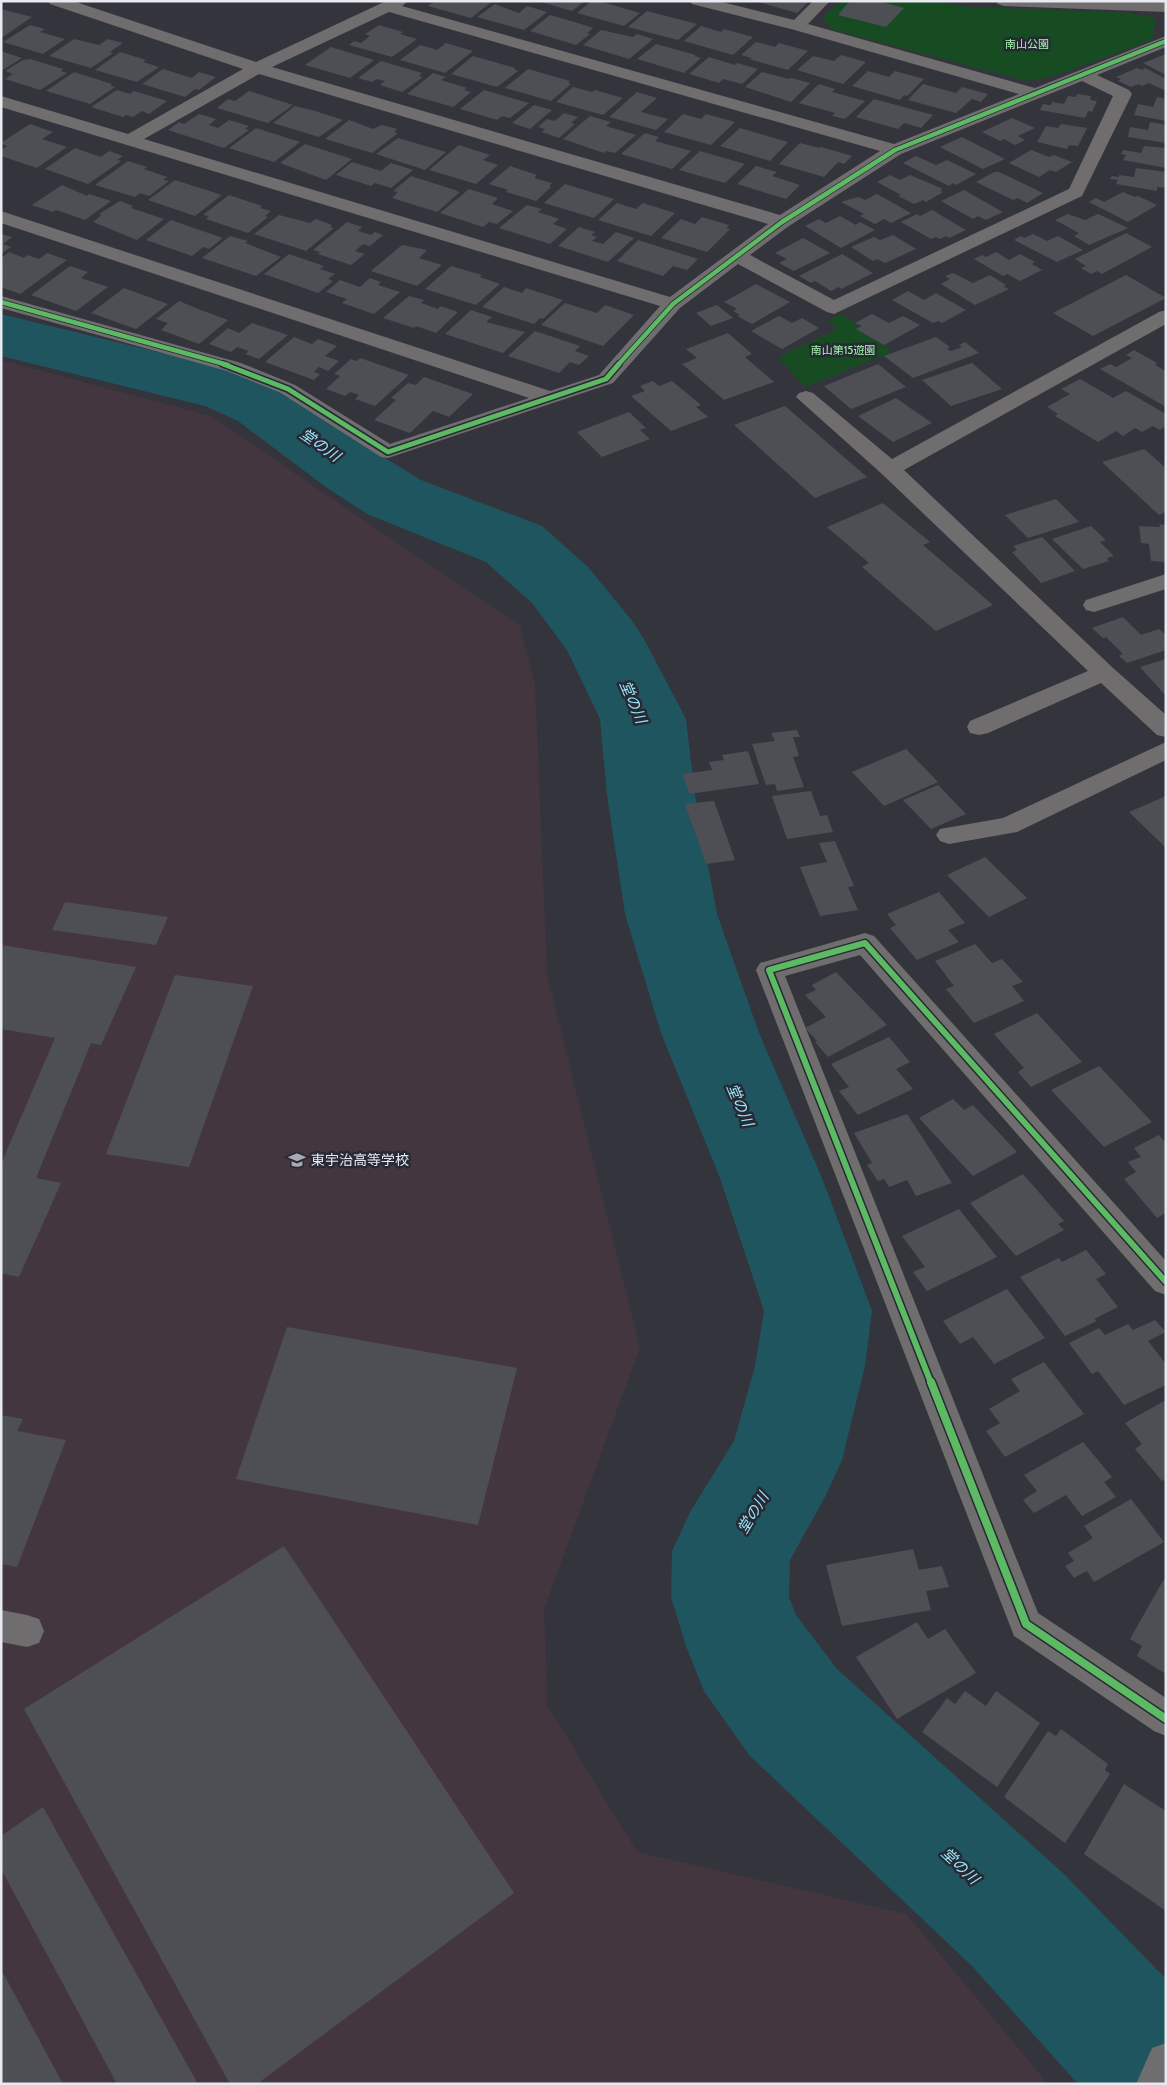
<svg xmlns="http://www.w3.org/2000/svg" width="1167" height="2085" font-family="Cabin,'Noto Sans JP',sans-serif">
	<rect width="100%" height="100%" fill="#34353c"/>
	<path fill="#44363f" d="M1 360 210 416 520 626 535 685 547 974 640 1347 544 1609 547 1705 637 1852 906 1914 1048 2084H1Z"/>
	<g fill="#174c23">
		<path d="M841 1H932L968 7 1129 13 1156 18 1152 40 1051 77 1026 81 831 29 823 17Z"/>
		<path d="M842 314 892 352 805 387 778 357 838 329 828 320Z"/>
	</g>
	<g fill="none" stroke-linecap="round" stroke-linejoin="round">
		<path fill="#1f555f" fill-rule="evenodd" d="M1 314 256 376 290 391 380 455 421 480 542 526 588 567 633 622 645 641 686 719 695 795 717 914 759 1033 822 1178 872 1311 865 1366 842 1460 825 1497 790 1560 789 1597 796 1615 837 1669 1064 1874 1166 1979V2084H1078L972 1966 749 1755 704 1691 687 1649 671 1597 672 1551 690 1512 734 1441 755 1366 764 1311 720 1178 661 1033 625 914 607 795 600 719 567 650 532 603 486 562 367 514 326 487 238 421 205 406 1 356Z"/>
	</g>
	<g fill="#4e4f54">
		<path d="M435 1H493L471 18 428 6Z"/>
		<path d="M538 1H585L572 11Z"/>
		<path d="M591 1H599L640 13 624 26 577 13Z"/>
		<path d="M755 1H809L797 13Z"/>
		<path d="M853 1H879L904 8 886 27 838 15 848 3Z"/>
		<path d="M495 4 519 13 527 6 547 12 524 30 477 17Z"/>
		<path d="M1 9 32 17 3 37 1 36Z"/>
		<path d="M647 11 697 24 678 40 628 27Z"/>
		<path d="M550 15 581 24 593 28 587 33 590 34 576 45 530 31Z"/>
		<path d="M30 25 45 29 40 32 65 39 43 54 3 42Z"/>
		<path d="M379 25 403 32 400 34 417 39 392 57 349 45 354 41 361 43 370 36 365 34Z"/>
		<path d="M701 26 721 32 724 29 753 37 733 55 684 41Z"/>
		<path d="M601 30 633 37 637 34 653 39 629 59 583 45Z"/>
		<path d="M74 39 99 45 108 39 123 43 110 52 113 53 91 68 49 56Z"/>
		<path d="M756 42 775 47 779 43 808 51 788 70 749 59 752 58 741 55Z"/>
		<path d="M446 43 473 51 445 73 400 60 420 45 437 50Z"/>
		<path d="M656 44 696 55 694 56 701 58 684 73 637 59Z"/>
		<path d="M331 47 374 60 350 78 305 65Z"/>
		<path d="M1 51 22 58 1 71Z"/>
		<path d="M120 52 146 60 143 62 159 67 137 82 95 70Z"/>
		<path d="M1166 54V75L1143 63Z"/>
		<path d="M841 55 866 62 843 84 797 70 813 56 834 61Z"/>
		<path d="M473 56 515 68 514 69 518 71 497 87 451 74Z"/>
		<path d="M709 57 735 65 737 63 758 69 742 84 723 79 719 83 689 74Z"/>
		<path d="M30 59 63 69 61 71 67 73 40 90 5 79 13 74 5 71 23 60Z"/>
		<path d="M381 61 422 73 419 76 423 77 402 92 380 85 385 81 377 79 372 82 358 78Z"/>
		<path d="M1137 68 1142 70 1145 68 1166 79V91L1149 83 1142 86 1139 84 1131 87 1118 81 1121 79 1116 77Z"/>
		<path d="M163 69 192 78 199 72 216 77 199 90 195 89 185 97 142 84Z"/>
		<path d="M528 69 570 81 568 83 571 84 551 101 505 88Z"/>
		<path d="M868 71 889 77 895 71 924 79 907 96 904 95 900 100 852 86Z"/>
		<path d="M74 72 112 84 110 85 115 87 90 104 46 91Z"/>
		<path d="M762 72 789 79 791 78 810 83 791 102 745 87Z"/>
		<path d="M433 73 446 77 441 80 467 88 464 90 471 92 453 107 407 94Z"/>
		<path d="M819 84 835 89 832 92 865 101 845 119 832 116 835 113 799 103Z"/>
		<path d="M923 84 956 93 962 87 988 94 981 102 972 99 956 113 908 100Z"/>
		<path d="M573 87 592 92 595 90 623 98 603 115 556 102Z"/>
		<path d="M117 90 130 94 134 91 167 101 149 114 142 111 133 117 126 115 123 117 91 107Z"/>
		<path d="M484 90 529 103 510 118 502 116 497 120 460 109Z"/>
		<path d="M249 91 293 105 268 123 217 108 228 99 235 101Z"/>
		<path d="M637 92 657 98 641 112 668 119 656 130 609 117Z"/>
		<path d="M1077 94 1091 96 1090 100 1097 101 1092 112 1088 111 1085 118 1040 110 1043 104 1051 105 1052 102 1064 104 1068 96 1076 97Z"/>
		<path d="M1157 97 1166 99V121L1134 115 1138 104 1153 107Z"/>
		<path d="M874 99 933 115 921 128 904 123 898 129 856 117Z"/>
		<path d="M534 105 552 110 530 129 512 123Z"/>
		<path d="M295 106 315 111 343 120 319 137 273 123Z"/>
		<path d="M564 113 578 117 571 123 575 124 559 138 542 132 545 129 538 127 547 119 555 121Z"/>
		<path d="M199 114 216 119 209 125 218 128 229 120 249 126 245 129 249 130 224 148 168 130 179 122 184 124Z"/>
		<path d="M683 114 701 119 706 114 735 122 711 145 664 132Z"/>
		<path d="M590 116 611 122 606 126 636 135 615 153 606 151 604 153 563 139Z"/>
		<path d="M1012 118 1035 128 1018 136 1025 140 1015 145 1004 139 1000 141 982 132Z"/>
		<path d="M349 120 373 129 382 125 397 129 394 132 398 133 372 153 325 139Z"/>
		<path d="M1150 122 1166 125V143L1128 137 1130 127 1148 130Z"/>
		<path d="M30 124 53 132 42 139 67 147 37 168 1 156V150L7 146 1 143Z"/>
		<path d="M1061 124 1087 128 1078 146 1069 145 1067 149 1037 142 1046 126 1058 128Z"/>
		<path d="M256 128 300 142 274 162 229 148Z"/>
		<path d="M740 128 788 142 770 161 720 146Z"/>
		<path d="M645 133 659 137 655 141 691 151 672 169 621 154Z"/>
		<path d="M962 137 1005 159 983 169 940 147Z"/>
		<path d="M398 138 446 152 425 170 376 154Z"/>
		<path d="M800 143 819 148 821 147 852 156 844 164 838 162 824 177 779 164Z"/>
		<path d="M305 144 352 159 326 180 280 163Z"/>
		<path d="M459 145 490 155 483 160 498 165 476 184 429 170Z"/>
		<path d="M1144 146 1166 148V168L1123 160 1126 155 1121 154 1123 150 1141 153Z"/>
		<path d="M75 148 101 157 109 151 123 156 117 160 121 161 88 184 45 169Z"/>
		<path d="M1031 150 1049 157 1054 155 1072 162 1056 172 1050 170 1039 177 1009 163Z"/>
		<path d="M700 151 745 164 725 183 679 170Z"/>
		<path d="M916 156 936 165 947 160 976 174 956 185 953 183 949 186 903 163Z"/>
		<path d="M128 161 147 167 144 169 167 177 163 180 169 181 149 196 140 193 135 197 95 185Z"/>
		<path d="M352 162 381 171 391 163 413 170 391 188 375 183 371 186 336 175Z"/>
		<path d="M510 166 537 175 534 178 552 183 549 186 551 187 536 201 506 192 508 190 489 184Z"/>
		<path d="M756 166 777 172 772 176 800 185 786 199 737 184Z"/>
		<path d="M1136 168 1166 172V188L1157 187V191L1116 184 1118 180 1110 179 1112 176 1119 177V175L1134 177Z"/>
		<path d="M994 172H999L1043 193 1027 203 1018 198 1013 200 976 182Z"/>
		<path d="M890 175 900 180 910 175 943 189 940 191 943 192 926 202 923 200 914 204 898 196 901 195 877 182Z"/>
		<path d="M411 176 458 191 457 192H460L437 212 392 198 398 192 393 191Z"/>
		<path d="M175 180 222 195 195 216 148 200Z"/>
		<path d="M565 184 614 199 594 218 544 203Z"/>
		<path d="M62 185 87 196 89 194 111 201 85 220 56 210 53 212 32 205Z"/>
		<path d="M469 189 498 198 492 204 513 211 497 224 489 222 483 227 440 213Z"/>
		<path d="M964 190 1003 212 986 220 978 216 973 219 941 201Z"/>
		<path d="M1123 192 1135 197 1138 196 1157 205 1128 222 1089 202 1096 198 1104 202Z"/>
		<path d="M877 194 911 213 891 223 884 219 875 224 860 216 864 214 841 202 858 197 865 200Z"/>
		<path d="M229 195 262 206 260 208 271 211 265 216 268 217 248 233 206 219 209 216 203 215Z"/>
		<path d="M120 201 133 206 131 208 164 219 137 240 93 222 102 215 99 214Z"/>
		<path d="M617 203 636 209 643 203 675 213 651 236 598 220Z"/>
		<path d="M527 205 542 209 538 212 559 219 553 224 567 229 550 244 499 228Z"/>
		<path d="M932 210 966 230 949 238 946 236 940 239 936 237 931 239 901 222 917 214 920 216Z"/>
		<path d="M1068 214 1085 220 1098 214 1128 228 1089 245 1074 236 1079 233 1055 220Z"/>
		<path d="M279 215 310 223 316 219 332 225 330 227 334 228 306 251 254 234Z"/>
		<path d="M840 216 856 225 860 222 875 230 841 248 805 226 819 219 826 223Z"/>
		<path d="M702 217 729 225 726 228 730 229 707 252 661 238 681 219 695 224Z"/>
		<path d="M171 220 223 238 209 249 203 247 192 256 146 240Z"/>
		<path d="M347 222 362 227 358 231 371 235 375 232 383 235 370 246 363 244 355 251 365 254 351 265 318 254 320 252 313 250Z"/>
		<path d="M579 227 595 232 591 235 597 237 592 241 603 244 616 232 634 238 608 262 558 246Z"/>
		<path d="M1126 233 1152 247 1102 274 1097 271 1091 274 1081 268 1086 266 1075 259Z"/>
		<path d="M1 234 12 237 3 244 11 247 1 254Z"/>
		<path d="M1033 234 1047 241 1058 236 1083 250 1057 262 1014 240 1021 236 1024 238Z"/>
		<path d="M893 235 916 249 885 263 877 259 873 261 851 247 874 237 880 240Z"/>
		<path d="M230 236 248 241 245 243 281 257 256 276 202 258Z"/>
		<path d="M803 238 830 253 794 271 779 263 787 259 775 253Z"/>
		<path d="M638 240 698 259 687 270 673 266 663 276 617 261Z"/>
		<path d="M402 245 427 250 419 258 442 265 417 286 371 271Z"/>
		<path d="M9 252 24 258 28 255 39 259 47 253 67 260 20 294 1 287V258Z"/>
		<path d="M996 252 1009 260 1020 254 1035 262 1032 264 1042 270 1020 281 1007 274 1003 276 974 259 982 255 986 257Z"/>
		<path d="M289 254 324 266 320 269 335 274 328 279 333 281 318 293 264 274Z"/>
		<path d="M842 254 873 273 841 289 839 287 831 291 815 281 811 283 799 276Z"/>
		<path d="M70 266 88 272 81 278 108 287 76 311 31 295Z"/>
		<path d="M451 266 482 275 480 277 500 284 476 305 425 289Z"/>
		<path d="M953 273 973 283 990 275 1006 285 1003 286 1009 289 975 305 941 284 950 279 945 276Z"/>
		<path d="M1126 275 1166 298 1093 336 1053 313Z"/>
		<path d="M370 278 381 282 378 285 400 292 374 314 342 303 347 299 326 292 340 280 360 287Z"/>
		<path d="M756 284 790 302 752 324 737 316 740 315 733 311 737 309 724 302Z"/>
		<path d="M504 287 522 293 526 288 563 300 543 319 540 318 534 324 482 307Z"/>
		<path d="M124 288 168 304 136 329 91 313Z"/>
		<path d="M908 291 924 300 936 293 966 310 942 323 938 321 933 323 892 300Z"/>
		<path d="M409 296 424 300 421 303 438 309 440 306 458 312 436 333 416 326 414 328 383 318Z"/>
		<path d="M179 301 198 309 228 320 199 344 161 330 168 323 156 319Z"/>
		<path d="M565 303 597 313 605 305 634 315 603 346 541 325Z"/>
		<path d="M717 305 733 318 711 326 696 313Z"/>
		<path d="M471 310 492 317 486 322 525 332 503 353 445 334Z"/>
		<path d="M872 314 889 323 903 316 920 325 884 345 856 329 862 326 855 323Z"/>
		<path d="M779 316 792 323 802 318 819 328 782 349 751 331Z"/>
		<path d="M252 323 288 335 259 359 245 354 249 351 237 347 231 352 209 344 228 328 239 333Z"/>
		<path d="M535 331 580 346 575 351 589 356 579 365 570 362 559 373 508 356Z"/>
		<path d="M728 333 752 354 745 357 774 382 724 400 682 364 697 358 686 349Z"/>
		<path d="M294 337 312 344 318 339 337 346 325 356 339 361 328 371 319 367 314 372 320 374 314 380 265 362Z"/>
		<path d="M936 337 950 347 947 349 951 351 962 347 959 345 965 342 979 353 913 378 884 356Z"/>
		<path d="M1134 350 1157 363 1155 365 1166 371V407L1100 369 1110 364 1116 367 1132 358 1126 355Z"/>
		<path d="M360 358 409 375 375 406 355 399 359 395 350 392 345 396 326 389 340 376 334 374 351 359 356 361Z"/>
		<path d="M972 363 1002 389 951 406 922 380Z"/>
		<path d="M878 364 906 387 851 409 824 386Z"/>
		<path d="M424 377 473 394 449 417 433 411 410 433 374 420 396 400 391 398 408 383 416 385Z"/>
		<path d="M1080 379 1113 398 1126 391 1166 414V426L1160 430 1153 426 1142 432 1135 428 1123 436 1116 431 1098 442 1055 416 1058 414 1047 407 1070 394 1061 389Z"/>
		<path d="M653 381 659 386 672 381 701 405 696 407 708 417 671 431 631 396 645 391 640 386Z"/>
		<path d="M896 398 932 423 893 442 858 416Z"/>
		<path d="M785 406 867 477 815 498 734 425Z"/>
		<path d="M629 412 646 428 640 430 650 439 602 457 577 432Z"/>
		<path d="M1144 449 1166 468V512L1159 515 1102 462Z"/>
		<path d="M1056 499 1079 522 1028 538 1005 515Z"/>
		<path d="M883 503 930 542 923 545 993 605 936 631 862 567 869 563 827 527Z"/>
		<path d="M1159 524 1166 525V562L1151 561 1149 544 1141 543 1139 526 1160 527Z"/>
		<path d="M1091 526 1106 540 1100 542 1114 556 1107 558 1109 561 1083 569 1052 539Z"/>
		<path d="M1042 537 1075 571 1041 583 1012 552 1017 550 1013 546Z"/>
		<path d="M1123 617 1141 635 1159 629 1166 635V650L1127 663 1119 656 1123 654 1106 637 1103 638 1092 628Z"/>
		<path d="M1166 659V696L1140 667Z"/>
		<path d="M797 730 800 737H793L799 756 793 757 804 787 777 791 775 784 766 785 752 744 775 741 771 733Z"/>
		<path d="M906 749 938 782 884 806 852 772Z"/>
		<path d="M748 751 759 784 689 794 683 774 712 770 709 762 724 760 722 755Z"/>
		<path d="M938 785 966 814 931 829 903 800Z"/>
		<path d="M811 791 820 816 827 815 833 832 787 839 772 796Z"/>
		<path d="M1166 796V848L1129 812Z"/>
		<path d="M714 801 735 860 706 864 685 804Z"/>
		<path d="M835 841 854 886 848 887 858 910 820 916 800 867 827 862 819 843Z"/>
		<path d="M985 857 1027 898 989 917 947 875Z"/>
		<path d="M939 892 965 923 948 930 959 942 917 960 890 928 896 925 887 914Z"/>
		<path d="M65 902 168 917 156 945 52 930Z"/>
		<path d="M975 944 992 963 1002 959 1023 982 1012 986 1024 1001 974 1023 946 989 954 986 935 961Z"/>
		<path d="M1 945 136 967 101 1045 91 1043 36 1178 61 1183 19 1277 1 1273V1164L55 1038 1 1029Z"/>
		<path d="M836 972 887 1025 828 1057 815 1042 817 1041 805 1028 826 1017 805 995 816 990 812 985Z"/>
		<path d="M175 975 253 986 189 1167 106 1154Z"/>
		<path d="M1037 1013 1082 1062 1031 1087 1018 1072 1024 1068 994 1034Z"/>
		<path d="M889 1037 910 1062 896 1069 913 1089 858 1115 839 1091 849 1087 831 1064Z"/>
		<path d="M1099 1066 1152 1122 1104 1147 1051 1090Z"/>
		<path d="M953 1099 964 1110 973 1105 1017 1152 973 1176 919 1118Z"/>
		<path d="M907 1114 952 1183 916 1196 907 1180 889 1187 884 1179 878 1181 867 1165 872 1163 854 1133Z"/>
		<path d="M1159 1135 1166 1143V1213L1157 1218 1124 1179 1136 1172 1128 1162 1141 1157 1134 1148Z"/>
		<path d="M1023 1174 1064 1221 1058 1224 1064 1230 1016 1256 970 1203Z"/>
		<path d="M959 1209 997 1257 927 1291 913 1272 925 1267 902 1236Z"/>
		<path d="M1086 1250 1106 1274 1096 1279 1118 1307 1094 1319 1097 1321 1065 1336 1020 1277 1059 1258 1062 1262Z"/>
		<path d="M1007 1289 1045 1338 994 1364 973 1337 960 1344 943 1321Z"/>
		<path d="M1155 1320 1166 1332 1148 1341 1166 1364V1385L1124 1405 1098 1371 1092 1374 1069 1343 1099 1328 1105 1335 1128 1324 1133 1330Z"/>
		<path d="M287 1327 517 1368 478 1525 236 1479Z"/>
		<path d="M1044 1362 1084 1414 1005 1457 986 1431 1000 1423 989 1409 1020 1391 1011 1379Z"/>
		<path d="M1166 1400V1479L1162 1481 1135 1449 1142 1444 1125 1423Z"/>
		<path d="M1 1415 23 1419 17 1431 66 1440 17 1567 1 1564Z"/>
		<path d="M1083 1442 1112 1477 1104 1482 1116 1497 1082 1516 1066 1495 1034 1513 1023 1500 1037 1491 1024 1475Z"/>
		<path d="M1131 1499 1164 1542 1094 1582 1087 1571 1074 1578 1065 1566 1074 1561 1068 1553 1093 1538 1084 1526Z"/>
		<path d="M284 1546 514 1893 257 2084H230L24 1709Z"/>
		<path d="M913 1549 919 1570 942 1566 949 1587 926 1591 931 1610 842 1626 826 1565Z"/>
		<path d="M1164 1579 1166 1580V1674L1137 1656 1142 1646 1130 1639Z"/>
		<path d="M917 1622 928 1639 945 1629 976 1673 897 1719 856 1657Z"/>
		<path d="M965 1691 986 1706 996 1691 1040 1723 997 1787 922 1732 947 1698 955 1704Z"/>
		<path d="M1061 1729 1108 1764 1105 1770 1110 1774 1065 1843 1004 1797 1048 1731 1056 1736Z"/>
		<path d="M1124 1784 1166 1811V1911L1084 1854Z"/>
		<path d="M43 1807 198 2084H117L1 1869V1836Z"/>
		<path d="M1 1969 63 2084H1Z"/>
	</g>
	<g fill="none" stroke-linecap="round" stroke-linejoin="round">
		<path fill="#6f6d6e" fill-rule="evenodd" d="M1 1610 27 1615 39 1619 44 1631 39 1643 27 1647 1 1642Z"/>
		<g fill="#6f6d6e" fill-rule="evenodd">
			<path d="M48 1H73L256 62 386 1H408L402 6 894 144 1019 94 791 29 692 4 690 1H718L794 20 813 1H830L808 24 1035 88 1166 36V47L1097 75 1129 90 1132 94 1082 196 834 314 827 312 738 264 680 308 613 383 388 458 381 457 281 393 227 371 1 308V296L241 363 295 385 390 444 529 398 1 223V211L550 391 599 375 660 306 1 107V96L128 134 243 69 50 4ZM389 12 880 151 780 215 272 67ZM259 74 768 224 670 297 144 139ZM1082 81 1113 96 1069 189 834 300 750 255 789 226 901 154Z"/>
			<path d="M996 1 1166 2V12L1004 6 998 4Z"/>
			<path d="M1166 310V324L904 470 1112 667 1166 715V737L1157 735 1101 683 988 733 979 735 970 733 967 727 970 721 1088 671 882 474 796 397 799 393 806 391 813 393 892 459 1159 312Z"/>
			<path d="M1166 574V589L1094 612 1086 610 1083 605 1086 600Z"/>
			<path d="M1166 742V760L1017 832 949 844 940 841 936 835 940 829 1003 818Z"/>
			<path d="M865 933 874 936 1166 1261V1295L1155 1291 860 955 785 976 1038 1613 1166 1698V1736L1154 1731 1014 1636 756 970 760 963Z"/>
			<path d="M1166 2043V2084H1136L1152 2048Z"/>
		</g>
		<g stroke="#272935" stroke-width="6">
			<g id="cycleway-far3">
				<path d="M1 302 228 365"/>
				<path d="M618 365 673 304 782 222 895 150 1166 41"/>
			</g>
		</g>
		<g stroke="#272935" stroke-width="8">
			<path id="cycleway-far2" d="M223 364 288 389 388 452 606 379 619 364"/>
		</g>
		<g stroke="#272935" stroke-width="9">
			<path id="cycleway-far1" d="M931 1383 769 970 865 943 1166 1282"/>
		</g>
		<g stroke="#272935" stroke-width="11">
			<path id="cycleway" d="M931 1382 1026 1624 1166 1719"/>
		</g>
		<use href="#cycleway-far3" stroke="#5cba63" stroke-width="4.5"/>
		<use href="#cycleway-far2" stroke="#5cba63" stroke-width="5"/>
		<use href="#cycleway-far1" stroke="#5cba63" stroke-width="6"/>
		<use href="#cycleway" stroke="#5cba63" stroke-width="8"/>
	</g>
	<defs>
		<g id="school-bare" transform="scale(1.35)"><path d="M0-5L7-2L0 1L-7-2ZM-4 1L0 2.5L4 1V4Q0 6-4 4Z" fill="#a9aab2" stroke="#272935" stroke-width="2.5" paint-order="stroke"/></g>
	</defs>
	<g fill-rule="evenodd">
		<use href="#school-bare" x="297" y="1160"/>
	</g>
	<g text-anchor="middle" stroke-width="5" stroke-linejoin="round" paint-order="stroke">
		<g font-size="11" fill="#a5faae" stroke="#272935">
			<text x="1027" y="48">南山公園</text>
			<text x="843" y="354">南山第15遊園</text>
		</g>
		<g font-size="14" fill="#e8e9f1" stroke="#272935" text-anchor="start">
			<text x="311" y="1165">東宇治高等学校</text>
		</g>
		<g font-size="15" font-style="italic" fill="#98e6f7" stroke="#272935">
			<text transform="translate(320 445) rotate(35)" y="5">堂の川</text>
			<text transform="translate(633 702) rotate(67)" y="5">堂の川</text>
			<text transform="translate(740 1105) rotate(67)" y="5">堂の川</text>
			<text transform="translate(753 1513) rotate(-59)" y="5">堂の川</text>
			<text transform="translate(960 1866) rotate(43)" y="5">堂の川</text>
		</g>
	</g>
	<rect width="1167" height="2085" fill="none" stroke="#e8e9f1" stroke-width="5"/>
</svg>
